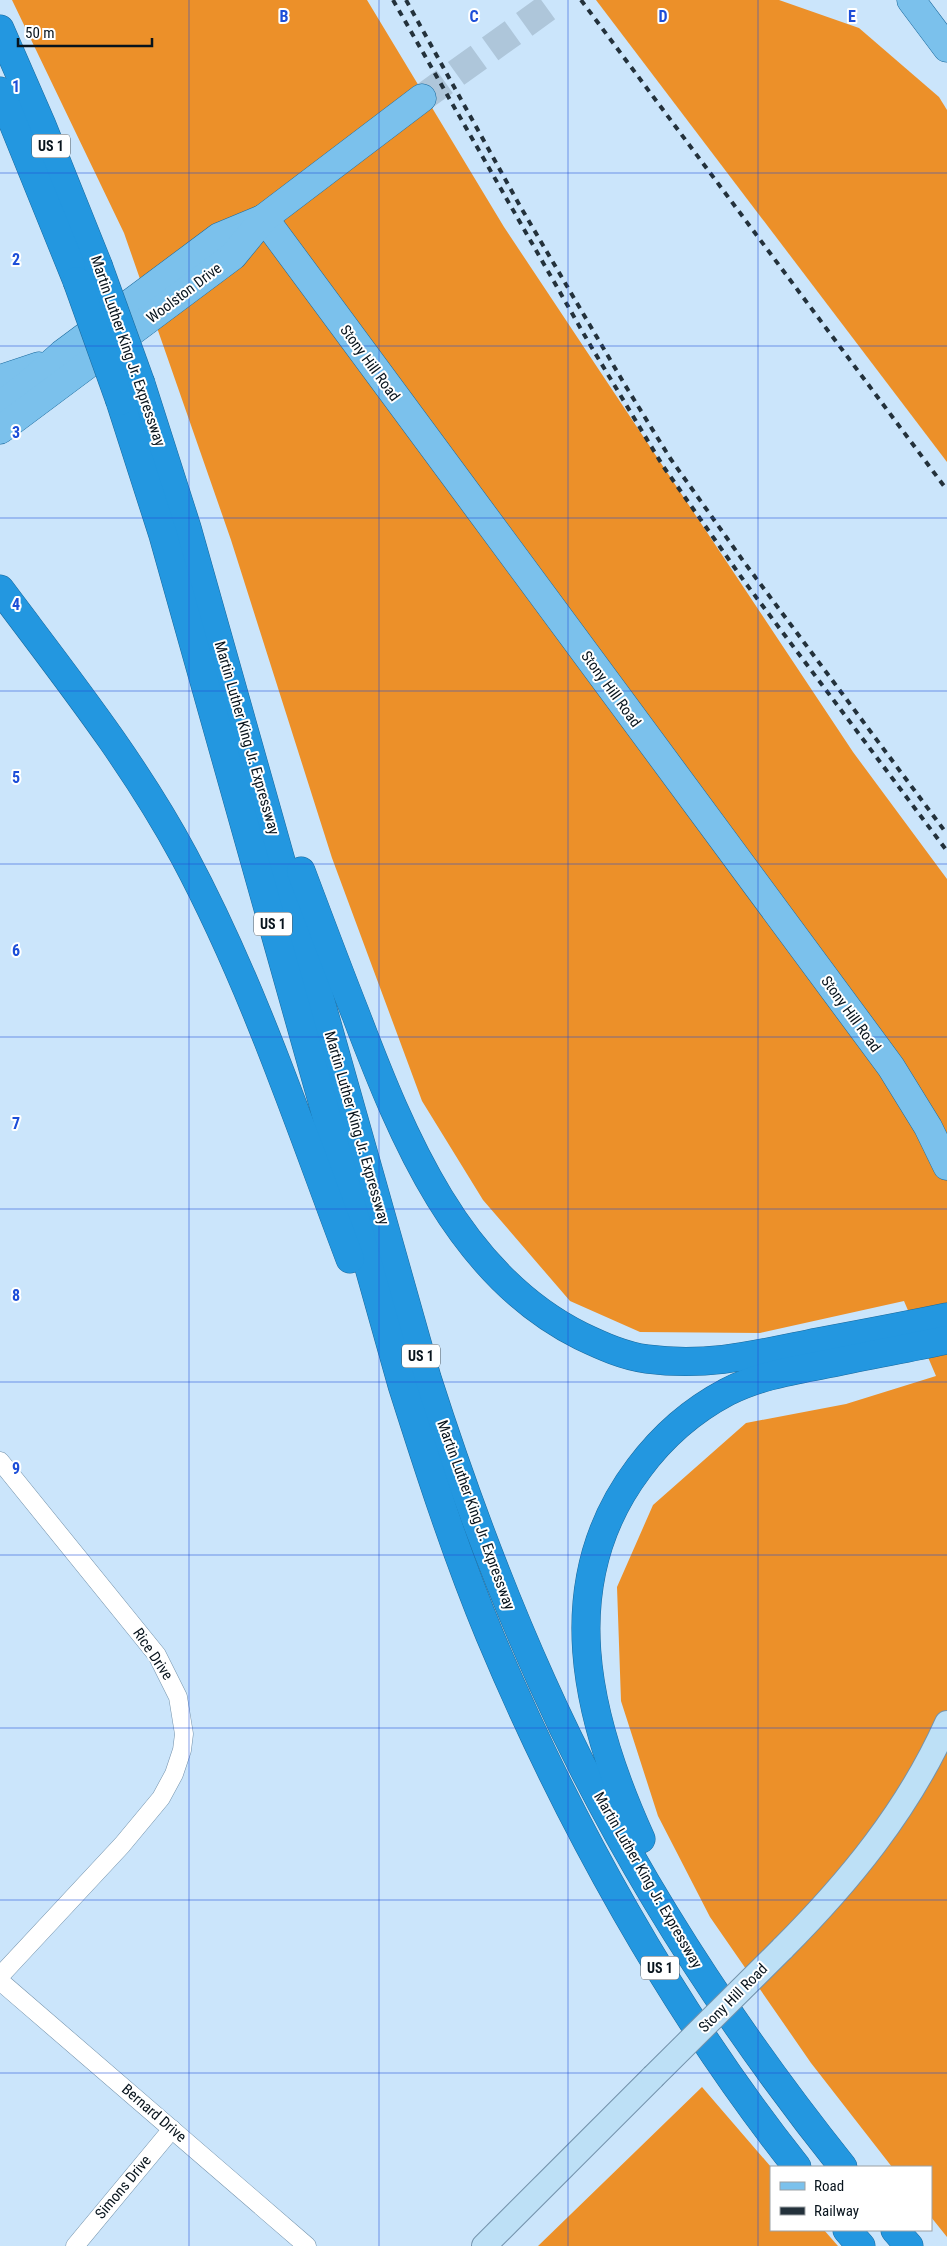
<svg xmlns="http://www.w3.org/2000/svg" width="947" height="2246" font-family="'Roboto Condensed',sans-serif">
	<rect width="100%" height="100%" fill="#cbe5fb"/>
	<g fill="#ec9029">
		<path d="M12 0H367L504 227 853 752 947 879V2237L931 2217V2167H892L811 2063 710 1917 658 1816 621 1701 617 1587 653 1505 746 1423 846 1404 936 1376 904 1301 760 1333 640 1332 570 1301 483 1200 422 1101 332 858 231 540 124 233Z"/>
		<path d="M596 0H779L859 28 939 97 947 110V462Z"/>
		<path d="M702 2087 771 2167V2230H824L838 2246H538Z"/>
	</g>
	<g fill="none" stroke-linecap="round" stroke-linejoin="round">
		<path stroke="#aec6da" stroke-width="28" stroke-dasharray="28 14" stroke-linecap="butt" d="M422 98 558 0"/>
		<g stroke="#7392ab" stroke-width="19">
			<g id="street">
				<path d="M0 1461 157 1655 178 1697 184 1734 182 1750 174 1774 161 1798 122 1845 0 1976"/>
				<path d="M0 1981 307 2246"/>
				<path d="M75 2246 172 2129"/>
			</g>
		</g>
		<g stroke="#7392ab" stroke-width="26">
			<g id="secondary">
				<path d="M782 1949C849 1882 908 1810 947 1723"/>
				<path d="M484 2246 653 2077"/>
			</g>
		</g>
		<g stroke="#1a699c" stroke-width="29">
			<g id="primary">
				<path d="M911 0 947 48"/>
				<path d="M264 218 891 1067 928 1127 947 1166"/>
				<path d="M0 379 39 366"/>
				<path d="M0 405 26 386 62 354 219 237 260 220"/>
				<path d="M0 430 233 256 264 218 422 98"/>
			</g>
		</g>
		<g stroke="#1a699c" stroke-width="29">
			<g id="highway">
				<path d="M0 29 41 123 98 265"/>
				<path d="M0 91 77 281"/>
				<path d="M141 384 187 528 427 1378C460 1481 497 1582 542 1682 620 1856 724 2018 843 2167"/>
				<path d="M120 401 163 535 402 1385C429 1470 456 1554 490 1636 567 1820 673 2011 797 2167"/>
				<path d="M0 589C65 676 133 761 184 856 253 985 299 1124 350 1259"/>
				<path d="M301 871C319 919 337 967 356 1015 402 1136 458 1275 581 1336 602 1346 624 1356 647 1359 710 1367 758 1354 818 1342 861 1334 904 1326 947 1317"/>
				<path d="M641 1839C586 1718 552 1583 639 1468 662 1437 693 1410 727 1392 760 1375 797 1370 832 1363 870 1355 909 1348 947 1340"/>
				<path d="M847 2230 861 2246"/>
				<path d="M895 2230 909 2246"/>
			</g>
		</g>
		<use href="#street" stroke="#fff" stroke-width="18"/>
		<use href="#secondary" stroke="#bde0f6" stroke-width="24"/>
		<use href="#primary" stroke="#7bc1ec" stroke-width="28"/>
		<use href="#highway" stroke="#2397e0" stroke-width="28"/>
		<g stroke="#23313b" stroke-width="4" stroke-dasharray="6 6" stroke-linecap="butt">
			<path d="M393 0 589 343 663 466 744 581 947 851"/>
			<path d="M406 0 520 206 625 385 670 458 744 562 947 834"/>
			<path d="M581 0 947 490"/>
		</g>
		<g stroke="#7392ab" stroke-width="26" stroke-linecap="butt">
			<path id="secondary-bridge" d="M653 2077 782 1949"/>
		</g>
		<g stroke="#1a699c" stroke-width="29" stroke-linecap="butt">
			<g id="highway-bridge">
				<path d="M98 265 141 384"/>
				<path d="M77 281 120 401"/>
			</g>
		</g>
		<use href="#secondary-bridge" stroke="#bde0f6" stroke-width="24"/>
		<use href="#highway-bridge" stroke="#2397e0" stroke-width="28"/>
	</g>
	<path fill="none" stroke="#1d4ed8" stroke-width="1" stroke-opacity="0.55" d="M189 0V2246M379 0V2246M568 0V2246M758 0V2246M0 173H947M0 346H947M0 518H947M0 691H947M0 864H947M0 1037H947M0 1209H947M0 1382H947M0 1555H947M0 1728H947M0 1900H947M0 2073H947"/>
	<g text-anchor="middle" stroke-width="4" stroke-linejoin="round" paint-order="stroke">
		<g fill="#fff" stroke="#525a61" stroke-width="1">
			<rect x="32" y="134.5" width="38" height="23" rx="4"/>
			<rect x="254" y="912.5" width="38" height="23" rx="4"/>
			<rect x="402" y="1344.5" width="38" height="23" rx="4"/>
			<rect x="641" y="1956.5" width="38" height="23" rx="4"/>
		</g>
		<g font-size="14" font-weight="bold" fill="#08141d">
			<text x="51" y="151">US 1</text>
			<text x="273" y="929">US 1</text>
			<text x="421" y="1361">US 1</text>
			<text x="660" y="1973">US 1</text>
		</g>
		<g font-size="15" fill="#08141d" stroke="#fff">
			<text transform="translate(184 293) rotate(-37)" y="5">Woolston Drive</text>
			<text transform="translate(128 351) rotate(71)" y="5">Martin Luther King Jr. Expressway</text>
			<text transform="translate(370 363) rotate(54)" y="5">Stony Hill Road</text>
			<text transform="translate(611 689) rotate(54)" y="5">Stony Hill Road</text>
			<text transform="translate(247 738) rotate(74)" y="5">Martin Luther King Jr. Expressway</text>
			<text transform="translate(851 1014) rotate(54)" y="5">Stony Hill Road</text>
			<text transform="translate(357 1128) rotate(74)" y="5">Martin Luther King Jr. Expressway</text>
			<text transform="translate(476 1515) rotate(70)" y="5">Martin Luther King Jr. Expressway</text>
			<text transform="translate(153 1654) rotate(56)" y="5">Rice Drive</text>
			<text transform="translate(648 1880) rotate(60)" y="5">Martin Luther King Jr. Expressway</text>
			<text transform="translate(733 1998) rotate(-45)" y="5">Stony Hill Road</text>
			<text transform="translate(154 2113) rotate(41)" y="5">Bernard Drive</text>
			<text transform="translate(123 2187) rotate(-50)" y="5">Simons Drive</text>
		</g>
	</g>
	<g font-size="16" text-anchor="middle" font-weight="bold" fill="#1d4ed8" stroke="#fff" stroke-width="4" stroke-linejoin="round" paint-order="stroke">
		<text x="284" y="22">B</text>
		<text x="474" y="22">C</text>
		<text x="663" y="22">D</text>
		<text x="852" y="22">E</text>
		<text x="16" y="92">1</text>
		<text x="16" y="265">2</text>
		<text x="16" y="438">3</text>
		<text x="16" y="610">4</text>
		<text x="16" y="783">5</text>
		<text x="16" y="956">6</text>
		<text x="16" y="1129">7</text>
		<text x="16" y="1301">8</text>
		<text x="16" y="1474">9</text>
	</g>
	<rect x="770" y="2166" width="162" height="65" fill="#ffffff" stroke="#9ca1a5"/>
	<rect x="780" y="2182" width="25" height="8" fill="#7bc1ec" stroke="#9ca1a5"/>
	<text x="814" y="2191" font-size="15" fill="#08141d">Road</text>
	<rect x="780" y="2207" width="25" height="8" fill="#23313b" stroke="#9ca1a5"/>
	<text x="814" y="2216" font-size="15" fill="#08141d">Railway</text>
	<path d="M18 38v8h134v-8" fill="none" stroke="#08141d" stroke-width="2.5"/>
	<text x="25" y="38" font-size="15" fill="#08141d" stroke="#ffffff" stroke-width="4" paint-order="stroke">50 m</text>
</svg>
